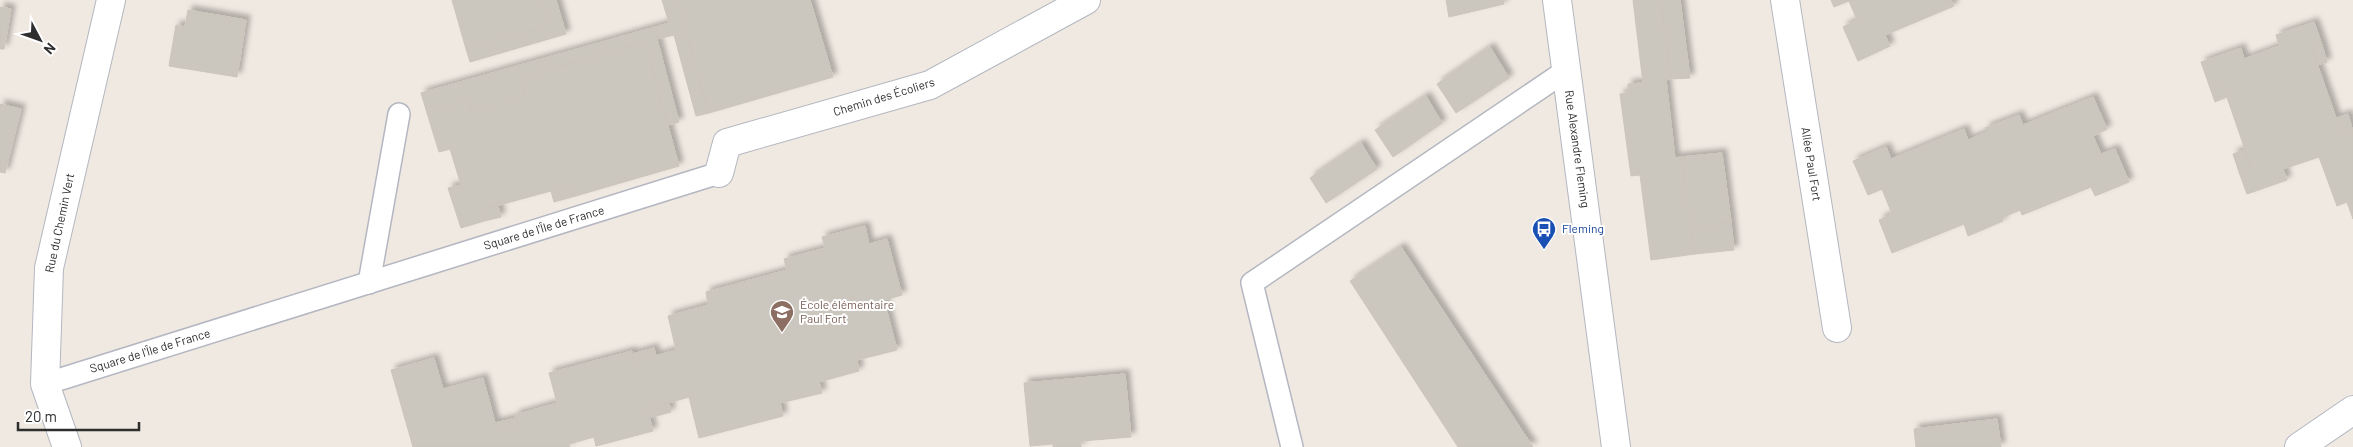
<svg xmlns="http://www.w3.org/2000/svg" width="2353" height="447" font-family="Barlow,sans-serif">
	<defs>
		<filter id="shadow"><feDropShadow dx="4.5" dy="-4.5" stdDeviation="2.5" flood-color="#0004"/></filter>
	</defs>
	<rect width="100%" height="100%" fill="#efe9e1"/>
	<g fill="#cbc7bf" stroke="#cbc5ba" filter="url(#shadow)">
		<path d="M452 0H543L551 26 466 49Z"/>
		<path d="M543 0H556L566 34 470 62 466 49 551 26Z"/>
		<path d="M662 0H677L709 113 696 116 674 35 657 39 679 122 668 125 645 42 520 78 526 97 471 113 469 101 427 113 421 93 669 23Z"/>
		<path d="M677 0H810L833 77 709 113Z"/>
		<path d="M1446 0H1503L1504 4 1449 17Z"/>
		<path d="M1633 0H1661L1671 79 1666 80 1675 158 1681 157 1695 254 1651 260 1640 175 1631 176 1620 94 1628 93V84L1643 83Z"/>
		<path d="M1661 0H1680L1690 78 1671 79Z"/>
		<path d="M1831 0H1951L1954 6 1885 35 1890 46 1858 61 1843 27 1857 20 1849 1 1834 7Z"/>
		<path d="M0 7 11 9 4 49H0Z"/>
		<path d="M188 10 246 20 237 77 169 66 176 25 185 27Z"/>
		<path d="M2314 22 2322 45 2312 49 2342 135 2353 132V219L2347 202 2337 206 2319 157 2283 169 2287 180 2247 194 2239 172 2251 167 2221 80 2209 85 2201 62 2241 48 2244 59 2279 46 2276 35Z"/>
		<path d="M645 42 679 166 572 197 569 186 481 210 484 221 461 228 448 188 461 185 450 149 439 152 427 113 469 101 471 113 526 97 520 78Z"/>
		<path d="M2322 45 2327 62 2318 65 2312 49Z"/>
		<path d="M1490 47 1509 78 1456 113 1437 84Z"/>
		<path d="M2221 80 2227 97 2215 102 2209 85Z"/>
		<path d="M1426 96 1442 123 1393 157 1375 130Z"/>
		<path d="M2093 97 2107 129 2093 136 2101 154 2115 149 2129 182 2095 196 2091 187 2022 215 2020 210 2001 218 2003 221 1968 236 1964 224 1892 253 1879 220 1892 214 1882 189 1868 195 1853 161 1886 147 1891 159 1964 129 1968 140 1987 132 1985 128 2019 115 2023 125Z"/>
		<path d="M0 104 21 109 5 173 0 172Z"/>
		<path d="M2348 114 2353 132 2342 135 2337 118Z"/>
		<path d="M1361 143 1377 169 1326 203 1310 178Z"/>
		<path d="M2244 150 2251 167 2239 172 2233 154Z"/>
		<path d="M1722 153 1731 222 1691 229 1681 157Z"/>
		<path d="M569 186 572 197 554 202 551 191Z"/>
		<path d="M498 206 501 217 484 221 481 210Z"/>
		<path d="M1731 222 1734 250 1695 254 1691 229Z"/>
		<path d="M865 226 869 244 887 239 902 295 884 300 897 350 857 360 859 371 819 382 822 393 780 403 783 416 699 438 689 397 647 409 653 431 596 446 594 437 569 444 570 447H413L391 370 434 358 443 389 483 378 497 430 518 425 515 415 557 403 549 373 632 351 634 362 676 350 668 316 708 305 706 292 787 270 784 259 825 248 822 237Z"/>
		<path d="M1401 247 1533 447H1458L1350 281Z"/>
		<path d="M654 348 656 356 634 362 632 354Z"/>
		<path d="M1125 374 1131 437 1081 441V447H1053V444L1030 446 1024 383Z"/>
		<path d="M669 403 671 412 649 418 647 409Z"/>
		<path d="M516 418 518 425 497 430 495 423Z"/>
		<path d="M1997 419 2001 447H1916L1914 429Z"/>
	</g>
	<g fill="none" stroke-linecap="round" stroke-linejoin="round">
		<g stroke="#b4b7c1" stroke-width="24">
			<g id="lane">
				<path d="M369 283 399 114"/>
				<path d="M45 384 719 173"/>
				<path d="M1292 447 1252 283 1567 70"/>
			</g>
		</g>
		<g stroke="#b4b7c1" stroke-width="30">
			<g id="street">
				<path d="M1557 0 1616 447"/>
				<path d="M1785 0 1837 328"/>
				<path d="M719 173 727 143 930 85 1086 0"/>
				<path d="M67 447 45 384 49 268 111 0"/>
			</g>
		</g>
		<g stroke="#b4b7c1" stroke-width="30">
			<path id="secondary" d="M2299 447 2353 410"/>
		</g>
		<use href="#lane" stroke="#fff" stroke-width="21"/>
		<use href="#street" stroke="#fff" stroke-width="28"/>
		<use href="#secondary" stroke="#fff" stroke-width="28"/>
	</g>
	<defs>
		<g id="bus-pin" transform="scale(1.25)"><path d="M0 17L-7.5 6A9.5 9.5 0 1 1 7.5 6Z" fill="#1a4fb4" stroke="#fff"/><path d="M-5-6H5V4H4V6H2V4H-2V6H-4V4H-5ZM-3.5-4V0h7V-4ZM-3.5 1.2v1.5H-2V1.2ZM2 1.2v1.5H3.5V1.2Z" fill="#fff"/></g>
		<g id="school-pin" transform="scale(1.25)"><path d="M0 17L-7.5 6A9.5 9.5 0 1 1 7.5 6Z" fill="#8d6e63" stroke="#fff"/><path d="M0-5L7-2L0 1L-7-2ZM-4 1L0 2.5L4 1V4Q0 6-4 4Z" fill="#fff"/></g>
	</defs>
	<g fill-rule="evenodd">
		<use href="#bus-pin" x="1544" y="229"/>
		<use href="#school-pin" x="782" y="312"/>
	</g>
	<g text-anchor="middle" stroke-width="4" stroke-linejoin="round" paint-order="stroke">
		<g font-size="12" fill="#2e2e2e" stroke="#fff">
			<text transform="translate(884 97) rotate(-17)" y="4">Chemin des Écoliers</text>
			<text transform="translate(1577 149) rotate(82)" y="4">Rue Alexandre Fleming</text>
			<text transform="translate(1811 164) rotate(81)" y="4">Allée Paul Fort</text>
			<text transform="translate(60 223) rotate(-78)" y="4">Rue du Chemin Vert</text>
			<text transform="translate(544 228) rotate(-17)" y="4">Square de l'Île de France</text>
			<text transform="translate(150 351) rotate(-17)" y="4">Square de l'Île de France</text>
		</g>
		<g font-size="12" fill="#164399" stroke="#fff" text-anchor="start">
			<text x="1562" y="233">Fleming</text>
		</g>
		<g font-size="12" fill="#785e54" stroke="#fff" text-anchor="start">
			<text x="800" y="309">École élémentaire<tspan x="800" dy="14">Paul Fort</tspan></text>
		</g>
	</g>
	<g transform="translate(40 40) rotate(131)" stroke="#ffffff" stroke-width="4" paint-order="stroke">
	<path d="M0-4L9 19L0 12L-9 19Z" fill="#2e2e2e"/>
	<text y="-8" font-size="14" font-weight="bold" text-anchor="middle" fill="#2e2e2e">N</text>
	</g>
	<path d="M18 422v8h121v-8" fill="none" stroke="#2e2e2e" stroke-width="2.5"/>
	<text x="25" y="422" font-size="15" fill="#2e2e2e" stroke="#ffffff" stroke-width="4" paint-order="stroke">20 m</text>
</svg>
